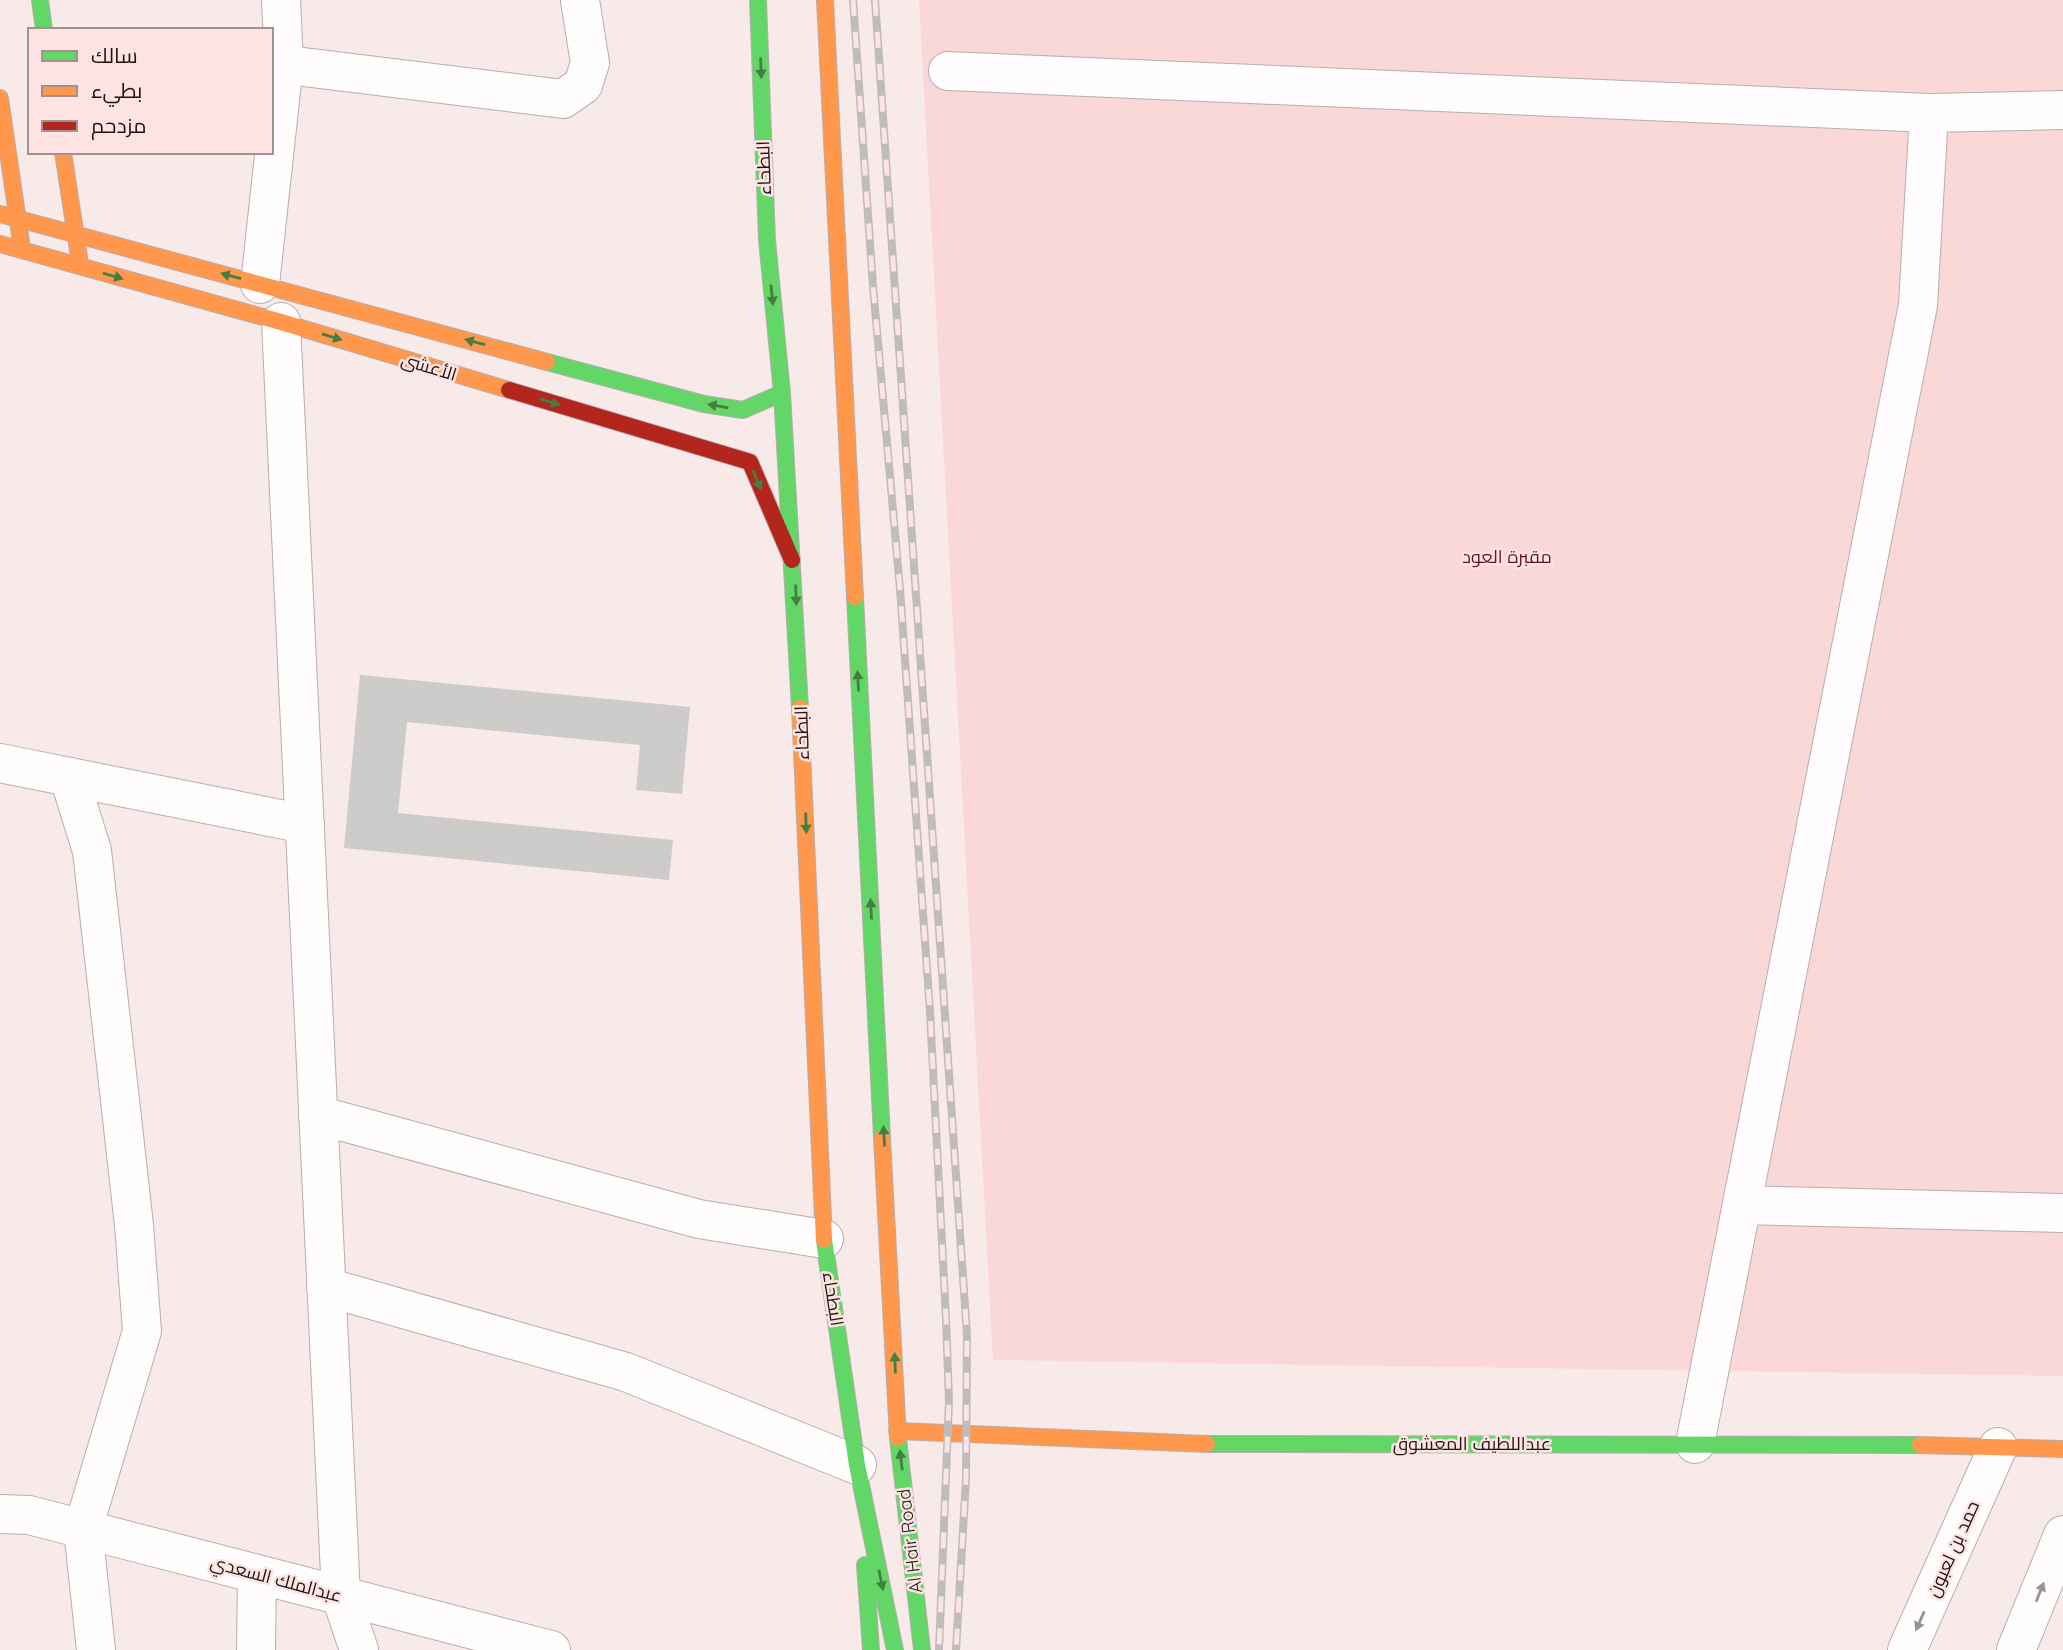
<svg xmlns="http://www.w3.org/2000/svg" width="2063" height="1650" font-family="Quicksand,Cairo,sans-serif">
	<rect width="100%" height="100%" fill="#f7eae9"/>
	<path fill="#fad8d7" d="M919 0H2063V1376L993 1360Z"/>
	<path fill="#cdcccb" d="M360 675 690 707 682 794 636 790 640 745 407 722 398 813 673 840 669 880 344 848Z"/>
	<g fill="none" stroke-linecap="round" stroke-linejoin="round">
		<g stroke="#b8aead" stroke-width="40">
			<g id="street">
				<path d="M271 63 563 99 583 85 590 63 580 0"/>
				<path d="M948 71 1929 113 1918 305 1695 1444"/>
				<path d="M1929 113 2063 110"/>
				<path d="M260 284 284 64 281 0"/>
				<path d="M281 322 341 1596 359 1650"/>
				<path d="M0 763 305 824"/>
				<path d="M69 777 92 851 134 1225 142 1331 83 1529 96 1650"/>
				<path d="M318 1115 699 1219 824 1239"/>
				<path d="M1742 1205 2063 1213"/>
				<path d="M326 1287 626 1372 857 1465"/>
				<path d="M0 1514 29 1515 551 1650"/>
				<path d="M256 1650 257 1574"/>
				<path d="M1907 1650 1998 1447"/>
				<path d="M2016 1650 2063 1535"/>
			</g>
		</g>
		<g stroke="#b8aead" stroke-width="18">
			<g id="fast">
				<path d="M40 0 44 30"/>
				<path d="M758 0 767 240 782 393 800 708"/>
				<path d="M547 362 704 404 743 410 782 393"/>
				<path d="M855 597 882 1138"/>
				<path d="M824 1240 857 1465 895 1650"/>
				<path d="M898 1438 922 1650"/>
				<path d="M1207 1444 1920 1445"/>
				<path d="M865 1565 871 1650"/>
			</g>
		</g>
		<g stroke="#b8aead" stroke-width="18">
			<g id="slow">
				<path d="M825 0 855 597"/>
				<path d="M0 98 21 242"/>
				<path d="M63 152 79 257"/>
				<path d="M0 214 547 362"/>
				<path d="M0 244 281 322 509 390"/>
				<path d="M800 708 824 1240"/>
				<path d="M882 1138 898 1438"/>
				<path d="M897 1431 1207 1444"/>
				<path d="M1920 1445 2063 1449"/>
			</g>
		</g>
		<g stroke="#b8aead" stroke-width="18">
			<path id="jam" d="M509 390 750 462 792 560"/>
		</g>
		<use href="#street" stroke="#fefcfc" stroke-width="38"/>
		<use href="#fast" stroke="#63d668" stroke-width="16"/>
		<use href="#slow" stroke="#ff974d" stroke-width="16"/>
		<use href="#jam" stroke="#b3261e" stroke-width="16"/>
		<g stroke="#bfbcbc" stroke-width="8">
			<g id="rail">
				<path d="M853 0 873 286 900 589 930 1012 946 1319 949 1400 939 1650"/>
				<path d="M875 0 967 1335 966 1479 956 1650"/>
			</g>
		</g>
		<use href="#rail" stroke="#fde4e3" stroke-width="5" stroke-dasharray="16" stroke-linecap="butt"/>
	</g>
	<defs><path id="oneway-solid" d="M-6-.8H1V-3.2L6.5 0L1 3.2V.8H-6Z" transform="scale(1.75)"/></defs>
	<g fill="#447f42">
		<use href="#oneway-solid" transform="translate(761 68) rotate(88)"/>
		<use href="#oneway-solid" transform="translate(113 276) rotate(16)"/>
		<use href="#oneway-solid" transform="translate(231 276) rotate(-165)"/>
		<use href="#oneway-solid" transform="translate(772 295) rotate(84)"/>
		<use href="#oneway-solid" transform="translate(332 337) rotate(17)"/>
		<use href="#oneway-solid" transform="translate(475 342) rotate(-165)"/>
		<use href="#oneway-solid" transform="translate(550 402) rotate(17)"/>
		<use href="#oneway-solid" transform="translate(718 406) rotate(-170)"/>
		<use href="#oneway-solid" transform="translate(757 480) rotate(67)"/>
		<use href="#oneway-solid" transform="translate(796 595) rotate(88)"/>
		<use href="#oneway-solid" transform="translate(858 681) rotate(-93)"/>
		<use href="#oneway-solid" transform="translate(806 823) rotate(88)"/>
		<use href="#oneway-solid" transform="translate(871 909) rotate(-93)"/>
		<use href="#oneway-solid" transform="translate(884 1136) rotate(-93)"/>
		<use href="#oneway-solid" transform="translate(895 1363) rotate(-92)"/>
		<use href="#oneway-solid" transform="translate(901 1460) rotate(-97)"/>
		<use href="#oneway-solid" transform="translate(881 1580) rotate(78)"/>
	</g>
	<g fill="#999494">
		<use href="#oneway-solid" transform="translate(2040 1592) rotate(-68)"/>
		<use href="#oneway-solid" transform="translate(1920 1621) rotate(114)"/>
	</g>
	<g text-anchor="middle" stroke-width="5" stroke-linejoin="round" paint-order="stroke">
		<g font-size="18" fill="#1d1514" stroke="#fde4e3">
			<text transform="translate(764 168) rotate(-92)" y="6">البطحاء</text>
			<text transform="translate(429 367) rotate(17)" y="6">الأعشى</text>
			<text transform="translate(802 733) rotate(-92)" y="6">البطحاء</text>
			<text transform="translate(833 1299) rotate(81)" y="6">البطحاء</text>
			<text x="1472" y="1450">عبداللطيف المعشوق</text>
			<text transform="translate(910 1541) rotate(-97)" y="6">Al Hair Road</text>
			<text transform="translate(1953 1549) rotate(-66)" y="6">حمد بن لعبون</text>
			<text transform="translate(276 1579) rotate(15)" y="6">عبدالملك السعدي</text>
		</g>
		<g font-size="18" fill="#64131c" stroke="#fde4e3">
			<text x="1507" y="563">مقبرة العود</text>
		</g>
	</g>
	<rect x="28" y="28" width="245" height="126" fill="#fde4e3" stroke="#a39190" stroke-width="2"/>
	<rect x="42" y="51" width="35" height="10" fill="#63d668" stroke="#a39190" stroke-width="2"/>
	<text x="91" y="63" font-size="21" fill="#1d1514">سالك</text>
	<rect x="42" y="86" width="35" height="10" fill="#ff974d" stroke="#a39190" stroke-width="2"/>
	<text x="91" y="98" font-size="21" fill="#1d1514">بطيء</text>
	<rect x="42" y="121" width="35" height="10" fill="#b3261e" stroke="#a39190" stroke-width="2"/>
	<text x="91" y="133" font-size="21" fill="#1d1514">مزدحم</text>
</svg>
